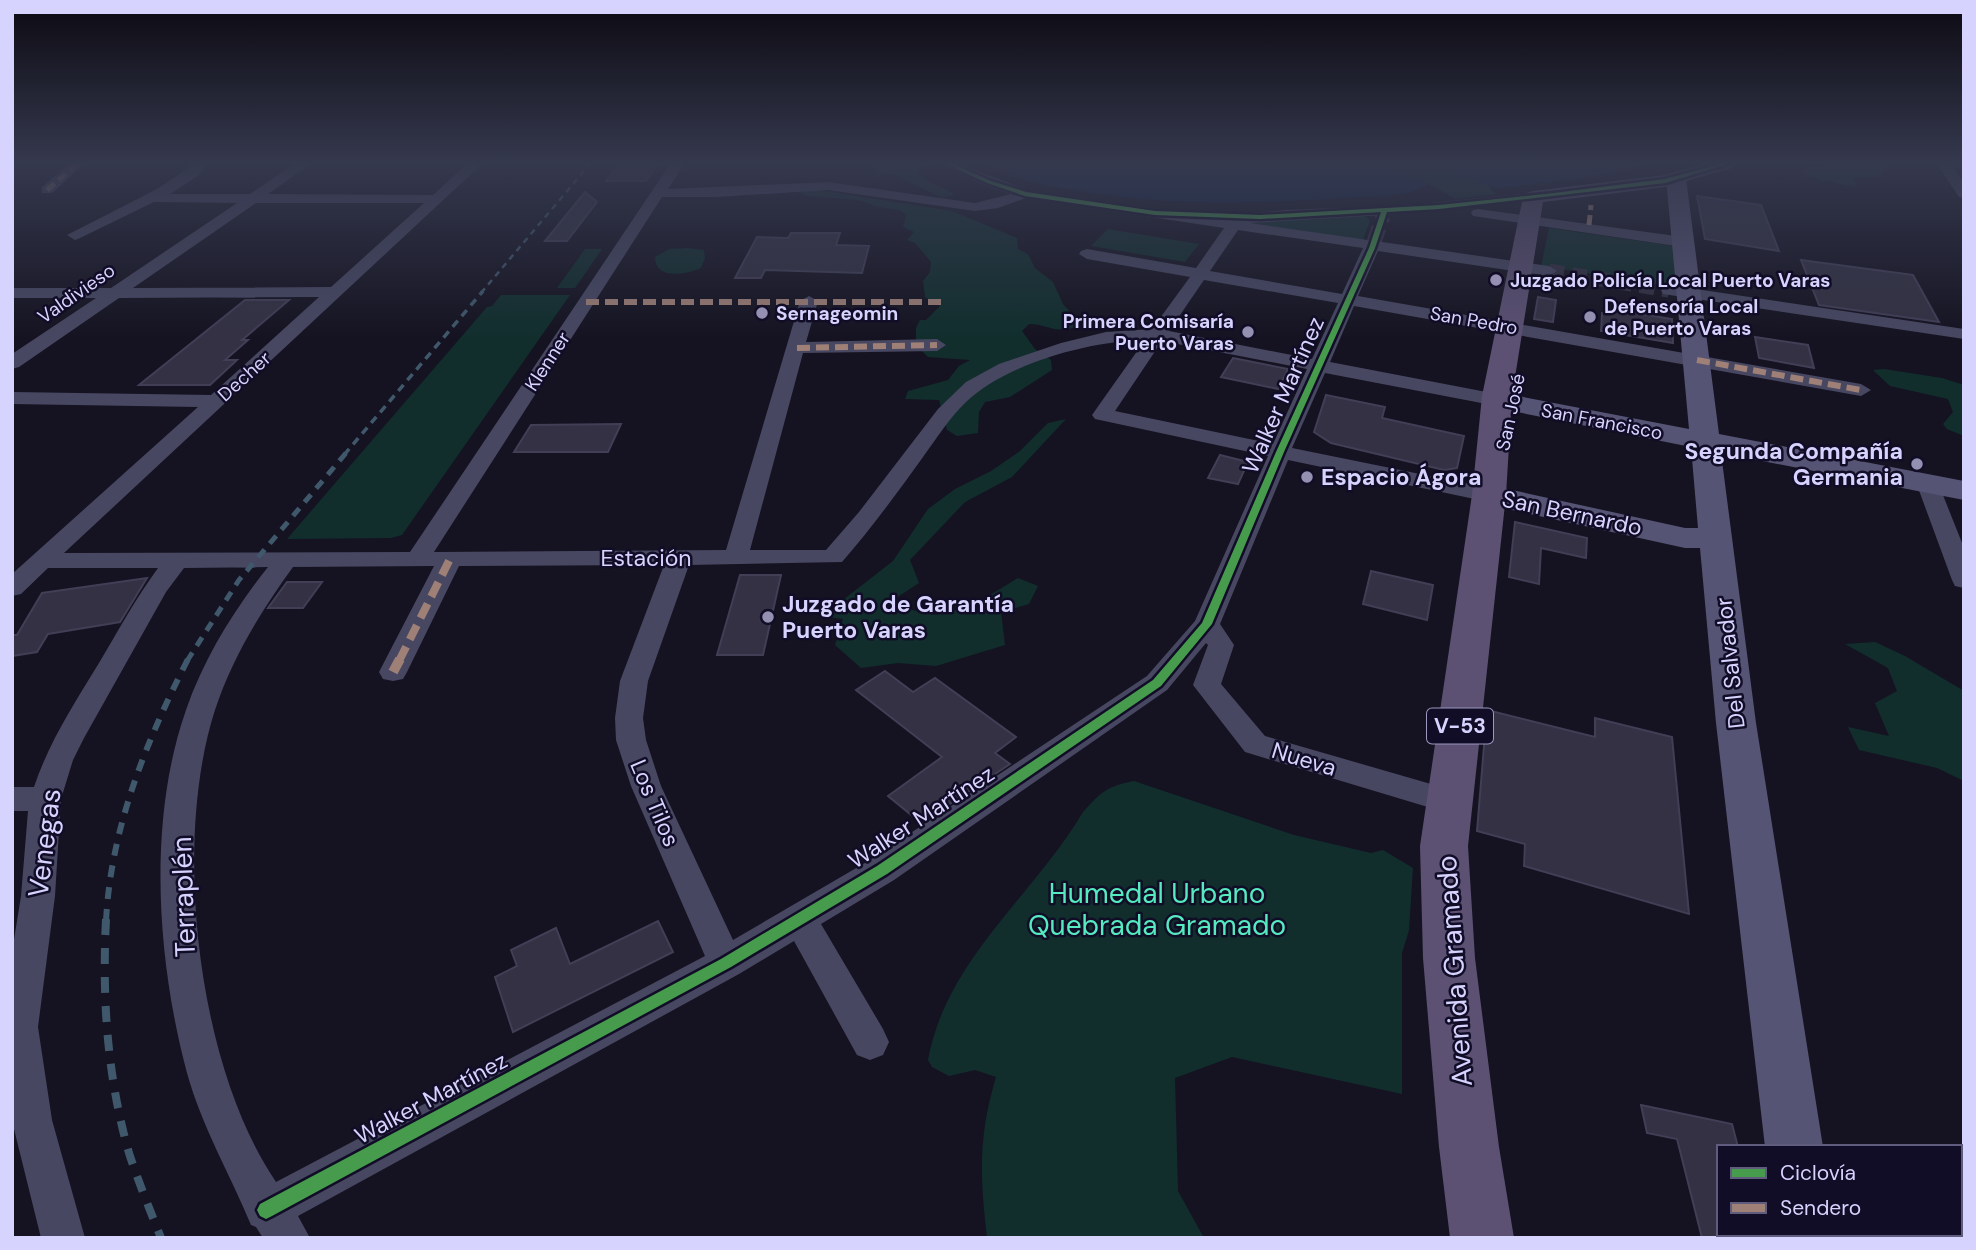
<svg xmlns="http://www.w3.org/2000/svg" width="1976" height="1250" font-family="'DM Sans',sans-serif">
	<rect width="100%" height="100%" fill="#151321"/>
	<g fill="#112e2d">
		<path d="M875 164H934L920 167 917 171 924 179 955 194 943 198 897 176 887 174 872 179 878 170Z"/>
		<path d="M1402 164H1438L1489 187 1496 194 1456 199 1406 172Z"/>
		<path d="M1839 164H1886L1881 177 1851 178 1857 184 1855 187 1805 176 1803 171 1814 166Z"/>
		<path d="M818 190 952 211 1017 238 1018 249 1028 254 1035 268 1053 282 1063 304 1078 321 1075 327C1055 334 1047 324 1029 324L1022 331 1035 349 1051 360 1052 370 1010 397 985 402 979 412 978 433 957 436 947 430 939 400 905 399 908 391 948 380 959 366 970 360 928 357 916 345V328L920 320H926L940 306 925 297 923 281 930 272 931 262 915 243 907 240 914 232 903 227 906 215 900 210 877 207 860 200 806 196 799 191Z"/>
		<path d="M1366 216 1370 221 1363 240 1251 224V222Z"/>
		<path d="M1549 228 1674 246 1678 287 1541 266Z"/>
		<path d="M1108 229 1199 244 1185 262 1091 246Z"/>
		<path d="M687 248 704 250 705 258 701 268C688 274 655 281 655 257L669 249Z"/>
		<path d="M585 249H602L575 288H557Z"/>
		<path d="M501 295H570L402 535 391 538 287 539 487 307 492 306Z"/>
		<path d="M1884 369 1942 378 1964 385V436L1947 429 1943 424 1953 412 1948 399 1890 386 1873 370Z"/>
		<path d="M1066 419 1012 477 965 502 910 560 919 583 882 607 902 608 936 615 972 606 1018 578 1038 586 1029 604 1001 612 1005 645 936 666 898 663 861 668 835 645 843 619 828 617 834 607 893 561 928 509 955 489 991 471 1020 451 1048 423Z"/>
		<path d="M1875 642 1905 656 1964 691V781L1937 768 1859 750 1848 727 1889 736 1875 703 1897 691 1888 668 1845 644Z"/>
		<path d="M1134 781 1294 835 1371 853 1383 850 1413 868 1409 930 1402 953V1094L1232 1057 1175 1078 1178 1191 1204 1238H987C980 1176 978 1137 996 1077L975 1070 949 1076 932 1067 928 1060C946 960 1034 895 1083 812 1101 792 1107 786 1134 781Z"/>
	</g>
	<g fill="#092247">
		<path d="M984 164H1402L1406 172 1428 184C1405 199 1367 196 1340 198 1251 204 1164 206 1075 190 1043 185 1013 179 984 164Z"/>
		<path d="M1438 164H1651L1582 178 1501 188 1489 187Z"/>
	</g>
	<g fill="#333143" stroke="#413e56" stroke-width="2">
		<path d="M619 164H658L646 181H606Z"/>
		<path d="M585 192 597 202 567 241H545Z"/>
		<path d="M1697 196 1761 205 1779 251 1705 239Z"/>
		<path d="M791 233H840L836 245 869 246 862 273 765 270 761 278H735L757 237 788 238Z"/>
		<path d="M1801 260 1913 275 1939 322 1819 305Z"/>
		<path d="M1538 297 1556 300 1553 322 1534 319Z"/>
		<path d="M245 300H289L242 340H248L225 360H237L210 385H139Z"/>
		<path d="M1611 309 1672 319 1673 343 1601 331 1602 313 1611 314Z"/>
		<path d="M1755 337 1808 345 1814 368 1759 358Z"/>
		<path d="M1233 358 1288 369 1278 389 1221 377Z"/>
		<path d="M1326 395 1385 407 1382 418 1464 436 1457 468 1444 470 1331 443 1314 432Z"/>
		<path d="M621 424 608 452H514L531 425Z"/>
		<path d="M1220 455 1248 462 1238 484 1208 478Z"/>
		<path d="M1515 522 1587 538 1586 558 1541 548 1539 584 1509 577Z"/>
		<path d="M1371 571 1433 585 1427 620 1363 604Z"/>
		<path d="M740 575H781L763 655H717Z"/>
		<path d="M147 578 120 622 48 634 37 652 12 656V635H17L42 593Z"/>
		<path d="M287 582H322L303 608H268Z"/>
		<path d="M885 671 913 692 935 678 1016 737 995 753 1010 764 921 823 888 796 942 757 856 690Z"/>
		<path d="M1487 710 1595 737V718L1672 737 1689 914 1524 866 1525 844 1477 831Z"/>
		<path d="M658 921 673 952 513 1032 495 977 517 966 511 950 556 928 570 964Z"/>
		<path d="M1641 1105 1732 1124 1738 1147H1719V1238H1702L1677 1139 1647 1133Z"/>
	</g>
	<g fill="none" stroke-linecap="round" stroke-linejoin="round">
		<g stroke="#323042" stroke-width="15" stroke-dasharray="15 8" stroke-linecap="butt">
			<path d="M1374 242 1383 216"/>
			<path d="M1549 271 1669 290"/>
		</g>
		<g fill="#474762" fill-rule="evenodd">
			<path d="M69 164H84L52 193H42V187Z"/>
			<path d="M194 164H208L198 176 170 194H250L294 164H310L268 194 433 195 467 164H482L64 553 410 552 670 164H684L668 189 828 182 975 203 1011 194 984 185 942 164H960L1027 190 1232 220C1251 207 1352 209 1382 207 1432 204 1483 197 1533 193L1540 197 1538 200 1384 215 1250 223 1368 240 1374 237 1382 242 1549 266 1557 271 1549 276 1378 251 1358 296 1861 384 1871 390 1861 396 1354 306 1330 362 1497 394 1504 396 1507 400 1504 404 1497 406 1325 373 1292 448 1489 488 1497 490 1500 495 1497 500 1489 502 1288 460 1220 624 1234 645 1221 684 1265 736 1462 793 1467 802 1462 811 1451 814 1245 752 1193 685 1208 645 1206 643 1167 690 894 880 821 924 883 1029 889 1042 883 1055 870 1060 857 1055 794 941 739 974 298 1216 310 1238H263L256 1227 251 1225C230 1174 202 1127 187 1073 157 961 147 821 186 710 204 658 234 610 268 567L184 568 166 592 84 738 73 760 61 799 55 896 38 1027 52 1120 85 1238H41L12 1121V952L21 896 28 811H12V787H34C49 742 74 704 99 663 118 631 136 598 158 568H48L21 594 12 596V574L198 407 12 404V392L211 395 319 297 119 298 19 367 12 369V354L96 298H12V288H111L237 203 154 202 80 238 75 240 67 235 157 189ZM828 190 975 211 998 208 1026 198 1224 228 1196 268 1087 249 1081 251 1079 254 1087 259 1190 277 1152 329 1106 332 1061 343 999 364 966 382 938 409 859 512 826 550H750L803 353 937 351 946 345 937 339 806 342 818 301 809 296 800 301 726 550 434 552 662 197H716ZM256 203H424L331 287 133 288ZM1238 230 1363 248 1342 294 1210 271ZM1204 280 1338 303 1312 359 1169 331ZM1145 340 1092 415 1095 419 1268 456 1195 621 1147 676 870 860 733 940 661 786 646 740 643 718 648 681 689 565 842 562C871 529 897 493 923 457 937 438 949 418 966 402 1007 363 1090 341 1145 340ZM1162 341 1307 369 1273 444 1115 411ZM664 565 620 681 615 718 616 740 631 786 705 956 276 1182C197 1066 172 843 215 710 232 658 261 611 293 567L434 566 379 672 383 679 393 681 403 679 407 672 459 566Z"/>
			<path d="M1937 164H1951L1964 183V198L1959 197Z"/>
			<path d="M1478 209 1683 237 1691 242 1683 247 1473 216 1471 213 1473 210Z"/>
			<path d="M1669 285 1964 329V339L1663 294 1661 290Z"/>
			<path d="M1928 478 1936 480 1939 485 1964 548V588L1955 586 1952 580 1917 485 1920 480Z"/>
		</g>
		<g fill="#565475" fill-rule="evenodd">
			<path d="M1676 172 1686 178 1719 434 1964 481V500L1721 453 1756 723 1823 1147H1765L1716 723 1700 548H1685L1489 505 1478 502 1473 495 1478 488 1489 485 1685 528H1698L1691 447 1497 408 1487 406 1483 400 1487 394 1497 392 1689 429 1666 178Z"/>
			<path d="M1788 1234H1848L1849 1238H1789Z"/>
		</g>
		<path fill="#5c5173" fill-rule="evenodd" d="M1704 164H1735L1732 168 1665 187 1543 202 1512 396 1506 495 1468 846 1475 958 1499 1147 1514 1238H1450L1439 1147 1423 958 1420 846 1472 495 1482 396 1523 197 1526 193 1533 191 1664 175Z"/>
		<path stroke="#40586b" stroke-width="2.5" stroke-dasharray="6 5" stroke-linecap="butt" d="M481 293 590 164"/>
		<path stroke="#40586b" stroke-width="3.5" stroke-dasharray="8 6" stroke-linecap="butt" d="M344 455 483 291"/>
		<path stroke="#40586b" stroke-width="5" stroke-dasharray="10 8" stroke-linecap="butt" d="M187 661 239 580 346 453"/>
		<path stroke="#40586b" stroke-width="6" stroke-dasharray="12 10" stroke-linecap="butt" d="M106 921C111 827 146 742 188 659"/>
		<path stroke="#40586b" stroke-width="8" stroke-dasharray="16 13" stroke-linecap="butt" d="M106 919C102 998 107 1076 129 1153 138 1181 150 1210 161 1238"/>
		<g stroke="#9e8076" stroke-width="5" stroke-dasharray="10 5" stroke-linecap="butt">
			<path d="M47 190 77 164"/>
			<path d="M1589 225 1591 205"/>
		</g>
		<g stroke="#9e8076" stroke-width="6" stroke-dasharray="13 6" stroke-linecap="butt">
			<path d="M586 302H944"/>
			<path d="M797 348 937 345"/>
			<path d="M1697 360 1861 390"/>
		</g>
		<path stroke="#9e8076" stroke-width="8" stroke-dasharray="16 8" stroke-linecap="butt" d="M399 661 450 559"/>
		<path stroke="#9e8076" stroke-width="10" stroke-dasharray="20 10" stroke-linecap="butt" d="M393 672 400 659"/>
		<g stroke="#110d27" stroke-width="5">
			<path id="cycleway" d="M946 164H953L991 181 1026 192 1155 211 1260 215 1439 205 1554 193 1665 179 1720 164H1728L1665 183 1439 209 1387 212 1375 248 1284 452 1212 624 1161 686 887 874 731 967 272 1216 266 1219 260 1216 257 1210 260 1204 721 959 877 866 1153 680 1202 623 1276 452 1369 248 1381 212 1260 219 1155 215 1025 196 987 183Z"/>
		</g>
		<use href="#cycleway" fill="#469c4c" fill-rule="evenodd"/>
	</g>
	<linearGradient id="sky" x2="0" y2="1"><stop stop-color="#0c0a12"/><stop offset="0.48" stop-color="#35394e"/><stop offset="1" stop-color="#35394e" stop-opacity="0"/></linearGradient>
	<rect width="1976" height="339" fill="url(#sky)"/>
	<g fill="#9390b1" stroke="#110d27" stroke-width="2.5">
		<circle cx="1496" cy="280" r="7"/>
		<circle cx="762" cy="313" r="7"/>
		<circle cx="1590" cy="317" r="7"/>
		<circle cx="1248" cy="332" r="7"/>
		<circle cx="1917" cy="464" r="7"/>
		<circle cx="1307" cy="477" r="7"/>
		<circle cx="768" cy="617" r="7"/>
	</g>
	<g text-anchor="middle" stroke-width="5" stroke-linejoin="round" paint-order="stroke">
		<g font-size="19" font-weight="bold" fill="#d7d3ff" stroke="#110d27" text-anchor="start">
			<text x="1510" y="287">Juzgado Policía Local Puerto Varas</text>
			<text x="1604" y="313">Defensoría Local<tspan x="1604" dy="22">de Puerto Varas</tspan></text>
			<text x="776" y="320">Sernageomin</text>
			<text x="1234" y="328" text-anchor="end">Primera Comisaría<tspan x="1234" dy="22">Puerto Varas</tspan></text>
		</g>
		<g font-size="19" fill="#d7d3ff" stroke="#110d27">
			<text transform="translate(76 293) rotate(-35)" y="7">Valdivieso</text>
			<text transform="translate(1474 320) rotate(10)" y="7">San Pedro</text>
			<text transform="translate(547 361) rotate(-57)" y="7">Klenner</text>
			<text transform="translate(244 376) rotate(-42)" y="7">Decher</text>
			<text transform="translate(1510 412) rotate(-78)" y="7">San José</text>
			<text transform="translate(1602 421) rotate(11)" y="7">San Francisco</text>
		</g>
		<rect fill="#110d27" stroke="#9c98be" stroke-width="2" x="1427" y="708.5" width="66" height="35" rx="5"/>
		<g font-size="21" font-weight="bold" fill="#d7d3ff">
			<text x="1460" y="733">V-53</text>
		</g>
		<g font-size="23" fill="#d7d3ff" stroke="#110d27">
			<text transform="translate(1283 395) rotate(-66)" y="8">Walker Martínez</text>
			<text transform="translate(1572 513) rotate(12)" y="8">San Bernardo</text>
			<text x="646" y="566">Estación</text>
			<text transform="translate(1730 663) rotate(-96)" y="8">Del Salvador</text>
			<text transform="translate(1304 759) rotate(17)" y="8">Nueva</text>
			<text transform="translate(655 803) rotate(67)" y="8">Los Tilos</text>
			<text transform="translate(921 817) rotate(-33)" y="8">Walker Martínez</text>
			<text transform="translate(431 1098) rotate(-28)" y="8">Walker Martínez</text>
		</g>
		<g font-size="23" font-weight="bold" fill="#d7d3ff" stroke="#110d27" text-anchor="start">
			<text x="1903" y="459" text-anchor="end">Segunda Compañía<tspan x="1903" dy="26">Germania</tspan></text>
			<text x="1321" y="485">Espacio Ágora</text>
			<text x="782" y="612">Juzgado de Garantía<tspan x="782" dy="26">Puerto Varas</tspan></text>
		</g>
		<g font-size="28" fill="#d7d3ff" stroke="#110d27">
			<text transform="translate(44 843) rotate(-83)" y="10">Venegas</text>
			<text transform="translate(183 897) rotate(-92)" y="10">Terraplén</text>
			<text transform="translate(1454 971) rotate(-94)" y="10">Avenida Gramado</text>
		</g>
		<g font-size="28" fill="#55eac0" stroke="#110d27">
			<text x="1157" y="903">Humedal Urbano<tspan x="1157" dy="32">Quebrada Gramado</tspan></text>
		</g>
	</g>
	<rect width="1976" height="1250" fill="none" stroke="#d7d3ff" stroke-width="28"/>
	<rect x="1717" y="1145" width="245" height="91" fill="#110d27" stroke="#605c7d" stroke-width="2"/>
	<rect x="1731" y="1168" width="35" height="10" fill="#469c4c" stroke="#605c7d" stroke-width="2"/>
	<text x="1780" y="1180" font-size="21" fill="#d7d3ff">Ciclovía</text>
	<rect x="1731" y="1203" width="35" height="10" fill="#9e8076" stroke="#605c7d" stroke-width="2"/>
	<text x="1780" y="1215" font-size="21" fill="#d7d3ff">Sendero</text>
</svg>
